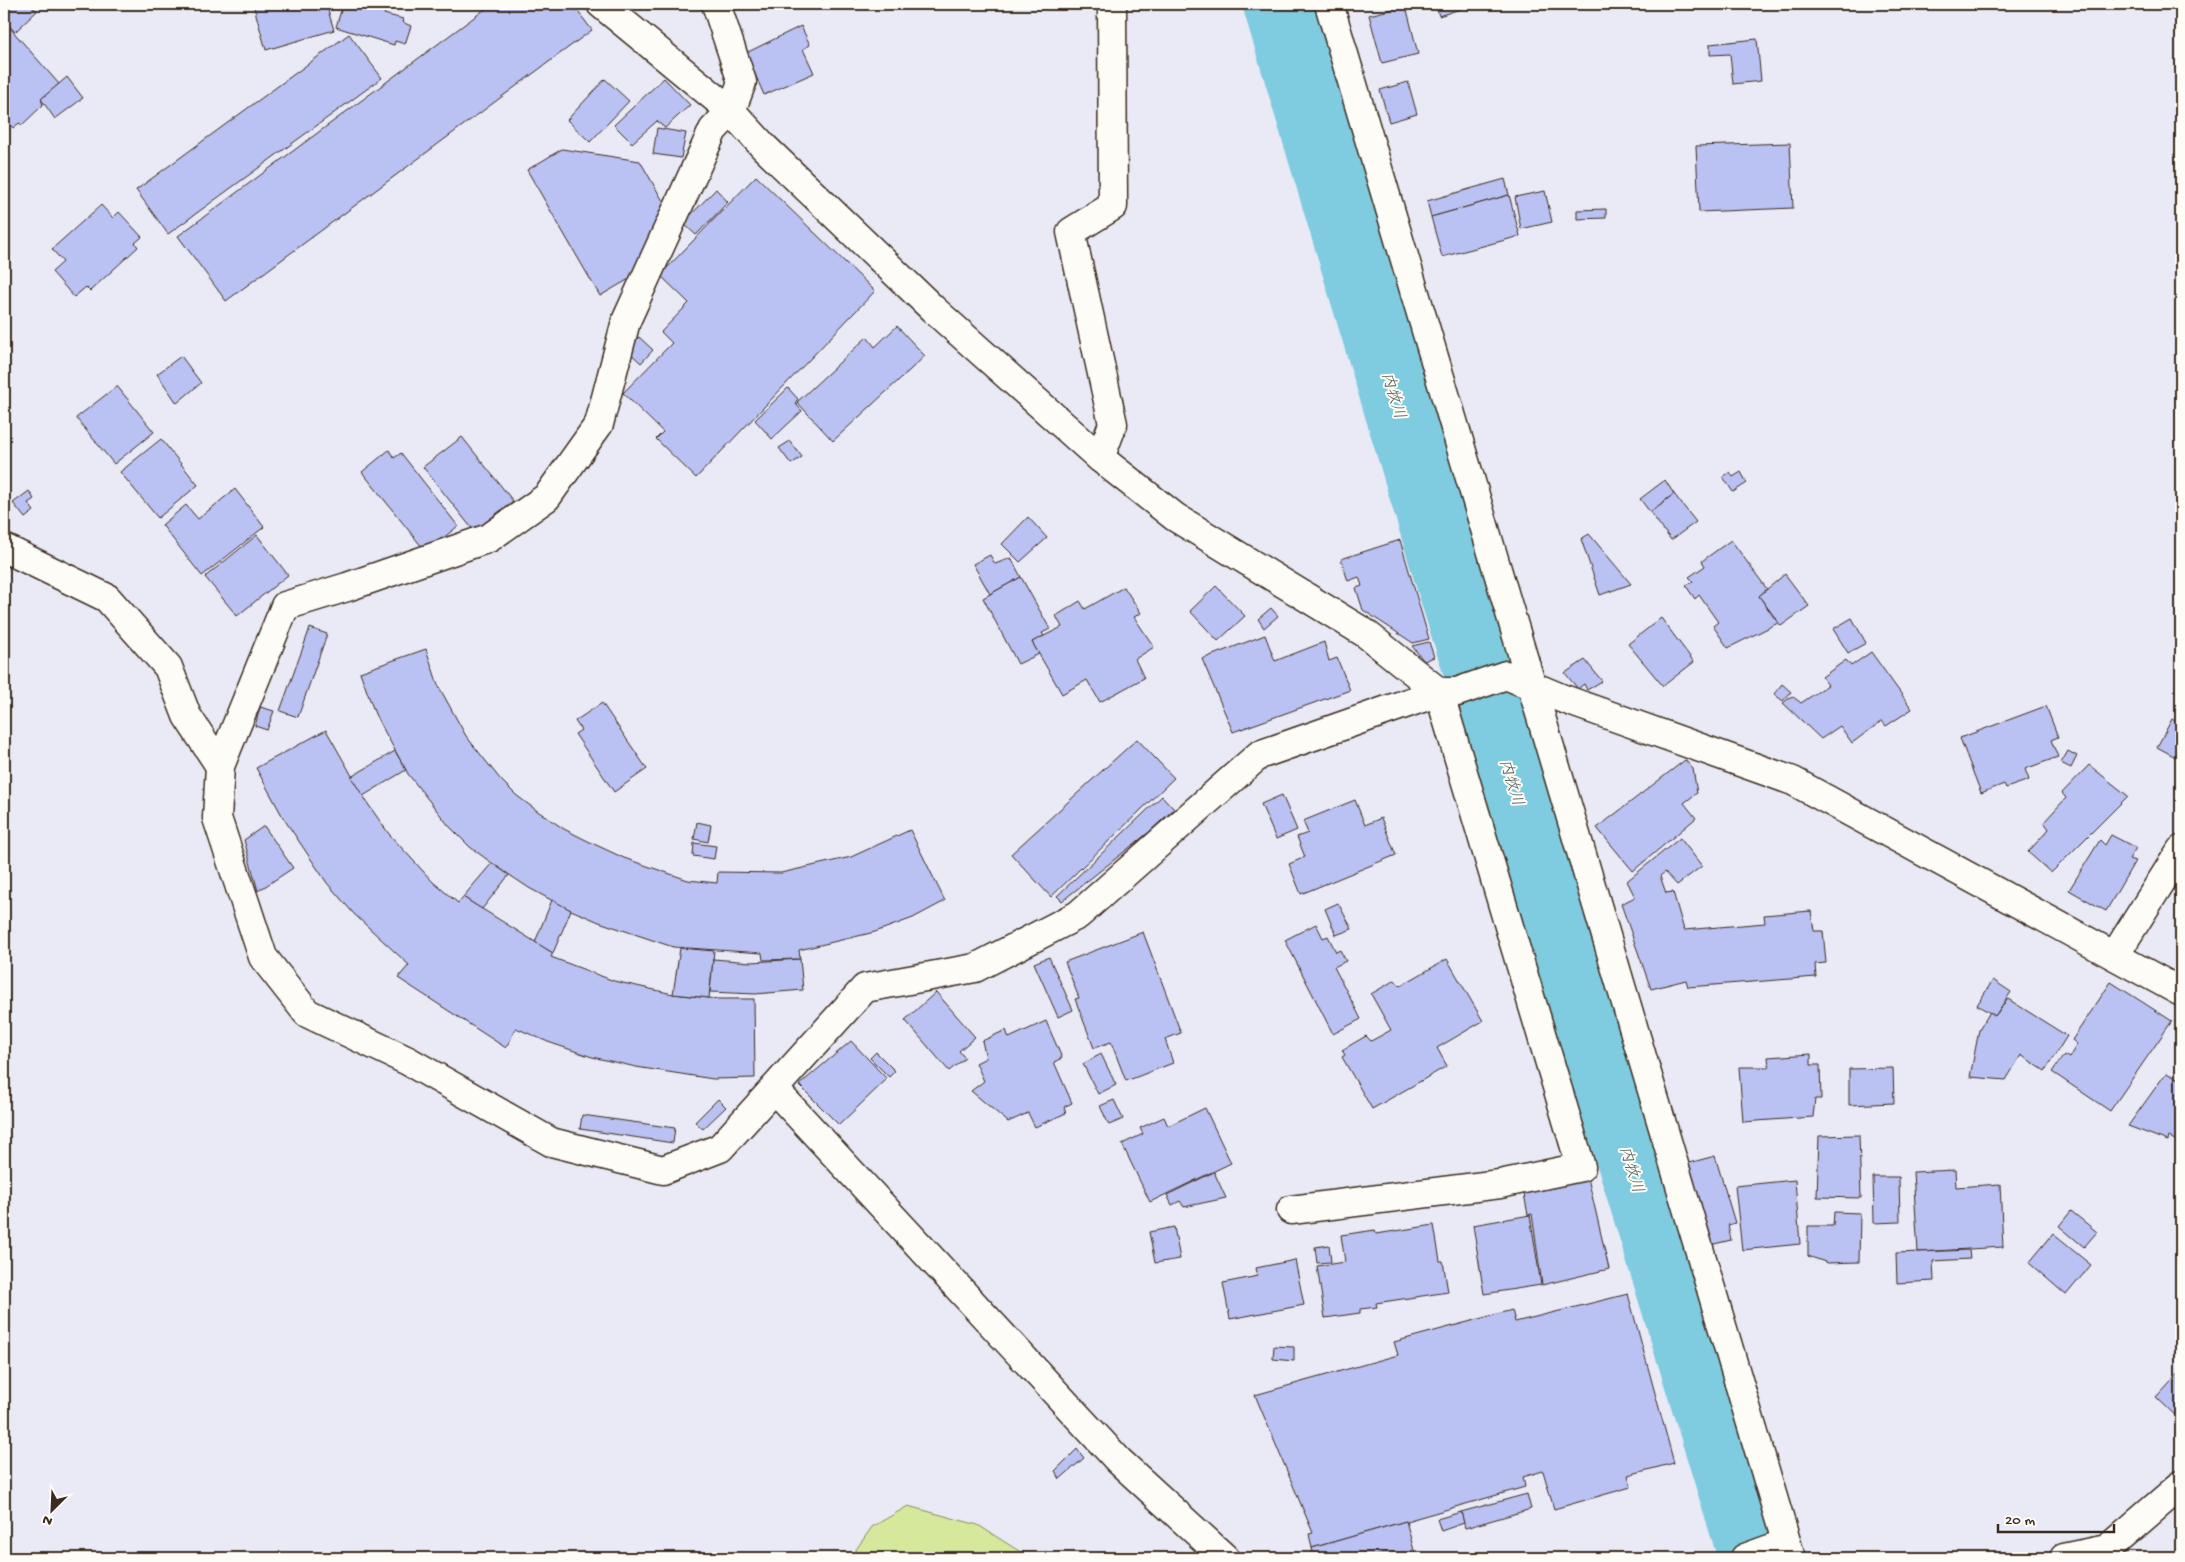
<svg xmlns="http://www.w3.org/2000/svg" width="2185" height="1562" font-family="'Gochi Hand','Klee One',sans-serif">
	<rect width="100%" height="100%" fill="#e9eaf6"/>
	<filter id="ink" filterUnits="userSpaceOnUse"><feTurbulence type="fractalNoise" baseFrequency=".02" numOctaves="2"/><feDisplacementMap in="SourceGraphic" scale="10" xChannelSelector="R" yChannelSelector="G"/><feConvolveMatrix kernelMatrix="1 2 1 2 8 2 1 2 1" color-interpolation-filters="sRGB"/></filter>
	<g filter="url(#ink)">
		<path fill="#d6e89c" stroke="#88895d" d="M908 1506 978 1525 1030 1558H850L872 1527Z"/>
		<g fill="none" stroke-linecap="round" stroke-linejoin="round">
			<path stroke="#7fcbdf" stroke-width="70" d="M1278 4 1455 595 1586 1011 1754 1558"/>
		</g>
		<g fill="#bac1f3" stroke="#3b2a1e">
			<path d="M4 4H29L37 11 15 32 4 20Z"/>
			<path d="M253 4H326L334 30 266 50Z"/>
			<path d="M343 4H381L387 6 384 14 403 19 402 22 411 26 405 44 395 41 394 45 336 27Z"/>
			<path d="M492 4H572L592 30 226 301 178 236Z"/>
			<path d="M1435 4H1475L1439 16Z"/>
			<path d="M1406 6 1418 54 1382 63 1369 15Z"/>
			<path d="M801 26 810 45 803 49 814 73 764 95 746 53Z"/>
			<path d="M10 28 59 84 41 99 43 105 22 125 19 123 13 128 4 118V34Z"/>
			<path d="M349 34 382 78 168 234 136 190Z"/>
			<path d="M1757 39 1761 81 1733 84 1730 54 1710 55V44Z"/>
			<path d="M67 77 83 98 55 119 41 99Z"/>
			<path d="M664 78 690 105 665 128 657 121 632 143 614 125Z"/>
			<path d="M605 79 629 101 590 142 567 120Z"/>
			<path d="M1408 82 1417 114 1389 122 1380 90Z"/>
			<path d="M657 128 686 133 681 158 653 154Z"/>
			<path d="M1790 143 1793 208 1699 212 1696 146Z"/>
			<path d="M562 149 640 161 667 208 636 275 600 296 527 170Z"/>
			<path d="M756 176 875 291 696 478 656 439 663 432 623 393 672 343 661 332 689 303 660 275Z"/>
			<path d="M1505 179 1509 195 1431 217 1427 201Z"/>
			<path d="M716 189 728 202 696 235 683 223Z"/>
			<path d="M1545 191 1552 222 1521 229 1515 197Z"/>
			<path d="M1509 195 1520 236 1442 257 1431 217Z"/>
			<path d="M101 205 113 218 119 212 142 237 135 243 138 247 90 291 86 287 74 297 52 272 63 262 52 249Z"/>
			<path d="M1606 209V218L1577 219V210Z"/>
			<path d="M897 326 925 356 833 441 797 402 867 337 875 347Z"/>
			<path d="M639 337 653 350 641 363 627 350Z"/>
			<path d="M181 356 201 383 177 403 157 374Z"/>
			<path d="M117 386 154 432 114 464 76 418Z"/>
			<path d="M788 388 798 399 795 403 802 411 772 439 755 420Z"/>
			<path d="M462 437 513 501 474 531 423 467Z"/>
			<path d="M161 439 198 485 158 518 120 472Z"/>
			<path d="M790 441 802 457 791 464 779 448Z"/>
			<path d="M389 450 394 458 401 453 458 526 426 552 362 472Z"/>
			<path d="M1730 472 1733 477 1741 472 1747 483 1733 492 1723 477Z"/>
			<path d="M1665 480 1674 494 1650 512 1640 499Z"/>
			<path d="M235 489 264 527 202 576 162 525 186 505 198 519Z"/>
			<path d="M29 491 34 499 28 503 34 511 25 518 13 503Z"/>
			<path d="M1674 494 1696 522 1671 540 1650 512Z"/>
			<path d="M1028 517 1047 538 1020 562 1002 544Z"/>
			<path d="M1589 534 1631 584 1600 595 1581 539Z"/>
			<path d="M257 535 288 575 237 616 205 577Z"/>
			<path d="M1400 540 1429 639 1413 643 1363 610 1356 588 1362 586 1359 577 1348 581 1341 559Z"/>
			<path d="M1731 540 1767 589 1759 596 1778 623 1728 648 1713 626 1718 622 1699 595 1695 599 1686 586 1693 581 1689 577 1705 566 1702 561Z"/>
			<path d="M990 555 995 564 1011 558 1021 577 990 594 973 564Z"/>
			<path d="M1785 574 1809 606 1781 626 1759 596Z"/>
			<path d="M1021 577 1050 629 1042 633 1044 636 1032 642 1039 654 1018 664 983 598Z"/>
			<path d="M1216 586 1245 616 1218 641 1190 611Z"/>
			<path d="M1124 587 1141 613 1134 617 1154 647 1135 659 1144 678 1100 702 1087 680 1062 694 1032 642 1062 627 1056 616 1080 601 1085 609Z"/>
			<path d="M1271 608 1278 616 1264 628 1258 619Z"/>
			<path d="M1661 618 1694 662 1663 686 1628 644Z"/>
			<path d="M1852 618 1866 643 1848 653 1833 629Z"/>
			<path d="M310 628 327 634 298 717 280 711Z"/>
			<path d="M1265 635 1275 661 1324 642 1329 661 1337 658 1350 690 1233 732 1202 659Z"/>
			<path d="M1429 642 1434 657 1424 661 1412 646Z"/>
			<path d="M426 649 438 685 466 736 500 779 516 795 536 810 564 829 594 844 624 858 688 880 717 883 718 872 781 873 851 857 910 830 945 901 913 918 875 932 799 950 800 959 763 960 762 953 673 947 599 922 564 907 529 888 496 866 470 847 449 826 408 774 375 714 360 672Z"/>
			<path d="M1871 652 1912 709 1886 726 1882 721 1852 743 1840 726 1821 739 1783 703 1792 696 1801 703 1828 685 1822 677 1846 660 1851 666Z"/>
			<path d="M1585 660 1602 681 1587 690 1584 684 1578 689 1565 673Z"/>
			<path d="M1782 684 1791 692 1783 701 1774 694Z"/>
			<path d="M602 703 647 769 614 792 575 734 581 730 575 721Z"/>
			<path d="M2046 706 2058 737 2051 740 2058 757 2025 769 2029 780 2006 788 2004 784 1981 793 1960 738Z"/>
			<path d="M260 707 274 711 267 730 255 726Z"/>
			<path d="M2172 719 2181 724V760L2157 747Z"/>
			<path d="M326 730 368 804 389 834 433 882 458 903 463 897 553 953 551 957 614 981 673 994 718 999H754L755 1078 713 1079 636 1067 592 1057 548 1042 516 1028 506 1048 398 978 409 965 354 914 327 883 284 819 256 768Z"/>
			<path d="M1137 739 1174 778 1051 897 1011 854Z"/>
			<path d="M395 751 406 770 363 796 351 777Z"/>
			<path d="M2068 751 2077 756 2071 768 2061 763Z"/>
			<path d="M1685 760 1693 769 1697 793 1684 803 1696 818 1633 871 1597 828Z"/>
			<path d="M2089 765 2128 796 2051 873 2028 852 2049 829 2044 822 2066 798 2062 793Z"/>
			<path d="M1282 795 1297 830 1276 839 1261 804Z"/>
			<path d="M1162 796 1174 809 1148 833 1062 901 1057 896Z"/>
			<path d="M1355 800 1365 825 1381 818 1396 855 1301 894 1289 864 1305 857 1297 837 1308 833 1303 821Z"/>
			<path d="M697 822 711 825 708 842 694 839Z"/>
			<path d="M264 826 293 868 258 891 244 840Z"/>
			<path d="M2111 835 2136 848 2129 859 2135 861 2106 911 2069 890 2100 840 2105 845Z"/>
			<path d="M1680 838 1702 866 1677 885 1665 872 1660 876 1666 893 1673 892 1684 930 1765 923 1764 915 1811 911 1814 931H1823L1826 963 1815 964 1816 977 1688 987 1686 980 1651 989 1621 904 1635 897 1627 881Z"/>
			<path d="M694 843 716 846 714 859 693 856Z"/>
			<path d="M492 863 509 875 482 909 463 897Z"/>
			<path d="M552 900 571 910 553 953 535 942Z"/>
			<path d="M1338 903 1352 929 1336 935 1325 909Z"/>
			<path d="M1316 924 1323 938 1328 936 1336 952 1340 950 1346 961 1334 967 1361 1019 1333 1034 1285 940Z"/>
			<path d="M1143 932 1181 1033 1165 1039 1173 1063 1126 1081 1111 1042 1094 1048 1075 999 1079 998 1065 962Z"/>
			<path d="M680 948 714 951 709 998 673 994Z"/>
			<path d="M1049 957 1073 1010 1058 1017 1034 963Z"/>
			<path d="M713 959 751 962 800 959 803 990 755 994 710 992Z"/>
			<path d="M1447 959 1483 1021 1437 1048 1447 1066 1372 1109 1342 1057 1345 1055 1342 1050 1366 1036 1371 1041 1391 1030 1371 994 1395 980 1400 986Z"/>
			<path d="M1993 980 2011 992 1995 1016 1977 1005Z"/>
			<path d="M2111 982 2172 1021 2110 1111 2052 1072 2064 1055 2069 1058 2077 1044 2072 1040Z"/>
			<path d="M936 992 975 1037 959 1051 965 1058 949 1071 905 1020Z"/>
			<path d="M2008 999 2067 1036 2045 1071 2021 1055 2006 1080 1970 1077 1979 1030 1990 1012 1995 1016Z"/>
			<path d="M1046 1021 1062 1058 1054 1062 1072 1103 1064 1107 1066 1113 1035 1127 1028 1113 1008 1122 971 1091 984 1081 976 1063 986 1058 982 1041 1006 1030 1009 1038Z"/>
			<path d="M851 1041 887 1079 839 1125 799 1085Z"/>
			<path d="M876 1052 895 1071 889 1077 870 1058Z"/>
			<path d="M1101 1054 1116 1085 1098 1094 1083 1064Z"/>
			<path d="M1811 1054V1065H1820L1821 1099H1815L1813 1117 1743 1122 1739 1067H1769L1768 1057Z"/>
			<path d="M1893 1068 1894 1103 1849 1105V1069Z"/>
			<path d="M2166 1073 2181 1080V1143L2169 1137 2168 1141 2128 1126Z"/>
			<path d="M718 1099 726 1107 703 1129 695 1122Z"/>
			<path d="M1114 1100 1123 1119 1109 1125 1100 1106Z"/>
			<path d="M1205 1108 1231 1163 1150 1202 1122 1144 1143 1134 1140 1128 1164 1117 1168 1126Z"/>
			<path d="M582 1115 675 1128 673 1143 580 1129Z"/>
			<path d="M1859 1135 1861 1198 1817 1197 1819 1136Z"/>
			<path d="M1715 1156 1735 1223 1728 1225 1731 1240 1710 1245 1685 1164Z"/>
			<path d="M1955 1170 1956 1187 2000 1184 2003 1247 1918 1252 1913 1172Z"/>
			<path d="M1214 1172 1226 1198 1184 1207 1180 1201 1172 1205 1167 1195Z"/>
			<path d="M1873 1177H1899L1900 1222 1874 1223Z"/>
			<path d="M1588 1178 1609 1269 1542 1285 1532 1214 1528 1215 1524 1194Z"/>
			<path d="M1795 1180 1800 1244 1742 1250 1735 1186Z"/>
			<path d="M2071 1211 2097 1232 2084 1247 2059 1226Z"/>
			<path d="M1834 1212 1860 1213 1859 1262 1828 1263 1808 1256V1226H1833Z"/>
			<path d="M1530 1215 1541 1285 1484 1294 1473 1225Z"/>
			<path d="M1434 1225 1440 1261H1443L1448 1292 1376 1303 1377 1307 1360 1309V1313L1325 1318 1317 1266 1345 1262 1341 1235 1375 1230 1376 1234Z"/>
			<path d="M1174 1227 1180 1259 1155 1263 1149 1232Z"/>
			<path d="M2053 1234 2091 1265 2066 1295 2029 1263Z"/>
			<path d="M1329 1245 1331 1262 1317 1263 1315 1247Z"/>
			<path d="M1969 1250 1970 1259 1933 1261 1934 1281 1897 1283 1896 1253Z"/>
			<path d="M1295 1260 1304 1305 1230 1319 1223 1283 1258 1276 1256 1268Z"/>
			<path d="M1628 1294 1674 1463 1628 1475 1631 1487 1554 1509 1543 1471 1523 1477 1525 1487 1312 1548 1309 1534 1313 1533 1255 1395 1398 1355 1394 1342 1512 1310 1515 1322Z"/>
			<path d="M1274 1346 1294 1347V1361L1273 1359Z"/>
			<path d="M2181 1370V1421L2156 1397Z"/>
			<path d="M1077 1449 1084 1458 1060 1479 1055 1471Z"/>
			<path d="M1527 1494 1531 1509 1465 1528 1461 1512Z"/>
			<path d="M1461 1512 1464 1523 1441 1531 1437 1519Z"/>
			<path d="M1406 1521 1416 1558H1314L1312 1548Z"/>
		</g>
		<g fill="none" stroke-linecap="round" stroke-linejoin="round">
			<g stroke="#3b2a1e" stroke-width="31">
				<g id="minor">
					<path d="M601 4 731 111 764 147 933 309 1100 458 1175 517 1365 633 1439 692 1581 1167 1500 1184 1291 1210"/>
					<path d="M716 4 742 82 731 111 713 130 626 321 599 424 547 497 489 538 347 587 285 606 220 766 217 818 263 957 307 1013 408 1061 551 1142 663 1170 720 1148 865 988 975 968 1078 915 1259 755 1439 692H1457L1506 675 1561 698 1793 781 2181 992"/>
					<path d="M1329 4 1791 1558"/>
					<path d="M1100 458 1113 424 1071 232 1113 206 1112 4"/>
					<path d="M4 548 107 598 168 667 187 716 220 766"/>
					<path d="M2115 955 2181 850"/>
					<path d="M774 1089 1119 1461 1225 1558"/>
					<path d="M1745 1558 1786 1543"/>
					<path d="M2064 1558 2107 1549 2181 1485"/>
				</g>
			</g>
			<use href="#minor" stroke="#fdfcf7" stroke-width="28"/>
		</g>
	</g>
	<g text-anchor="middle" stroke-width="4" stroke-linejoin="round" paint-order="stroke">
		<g font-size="16" font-style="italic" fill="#4f5a58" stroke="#fdfcf7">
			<text transform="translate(1395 395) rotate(73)" y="6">内牧川</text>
			<text transform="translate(1513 782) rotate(73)" y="6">内牧川</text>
			<text transform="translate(1633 1169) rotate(73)" y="6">内牧川</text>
		</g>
	</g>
	<rect width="2185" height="1562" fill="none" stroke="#fdfcf7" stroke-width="20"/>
	<rect x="10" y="10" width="2165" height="1542" fill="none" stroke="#3b2a1e" stroke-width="2" filter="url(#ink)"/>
	<g transform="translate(52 1510) rotate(204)" stroke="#fdfcf7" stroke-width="4" paint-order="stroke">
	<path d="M0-4L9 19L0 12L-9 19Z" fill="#3b2a1e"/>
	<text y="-8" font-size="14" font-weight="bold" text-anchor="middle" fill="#3b2a1e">N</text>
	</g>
	<path d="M1998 1524v8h116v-8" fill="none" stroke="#3b2a1e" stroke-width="2.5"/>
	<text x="2005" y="1524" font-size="15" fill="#3b2a1e" stroke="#fdfcf7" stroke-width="4" paint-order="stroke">20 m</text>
</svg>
